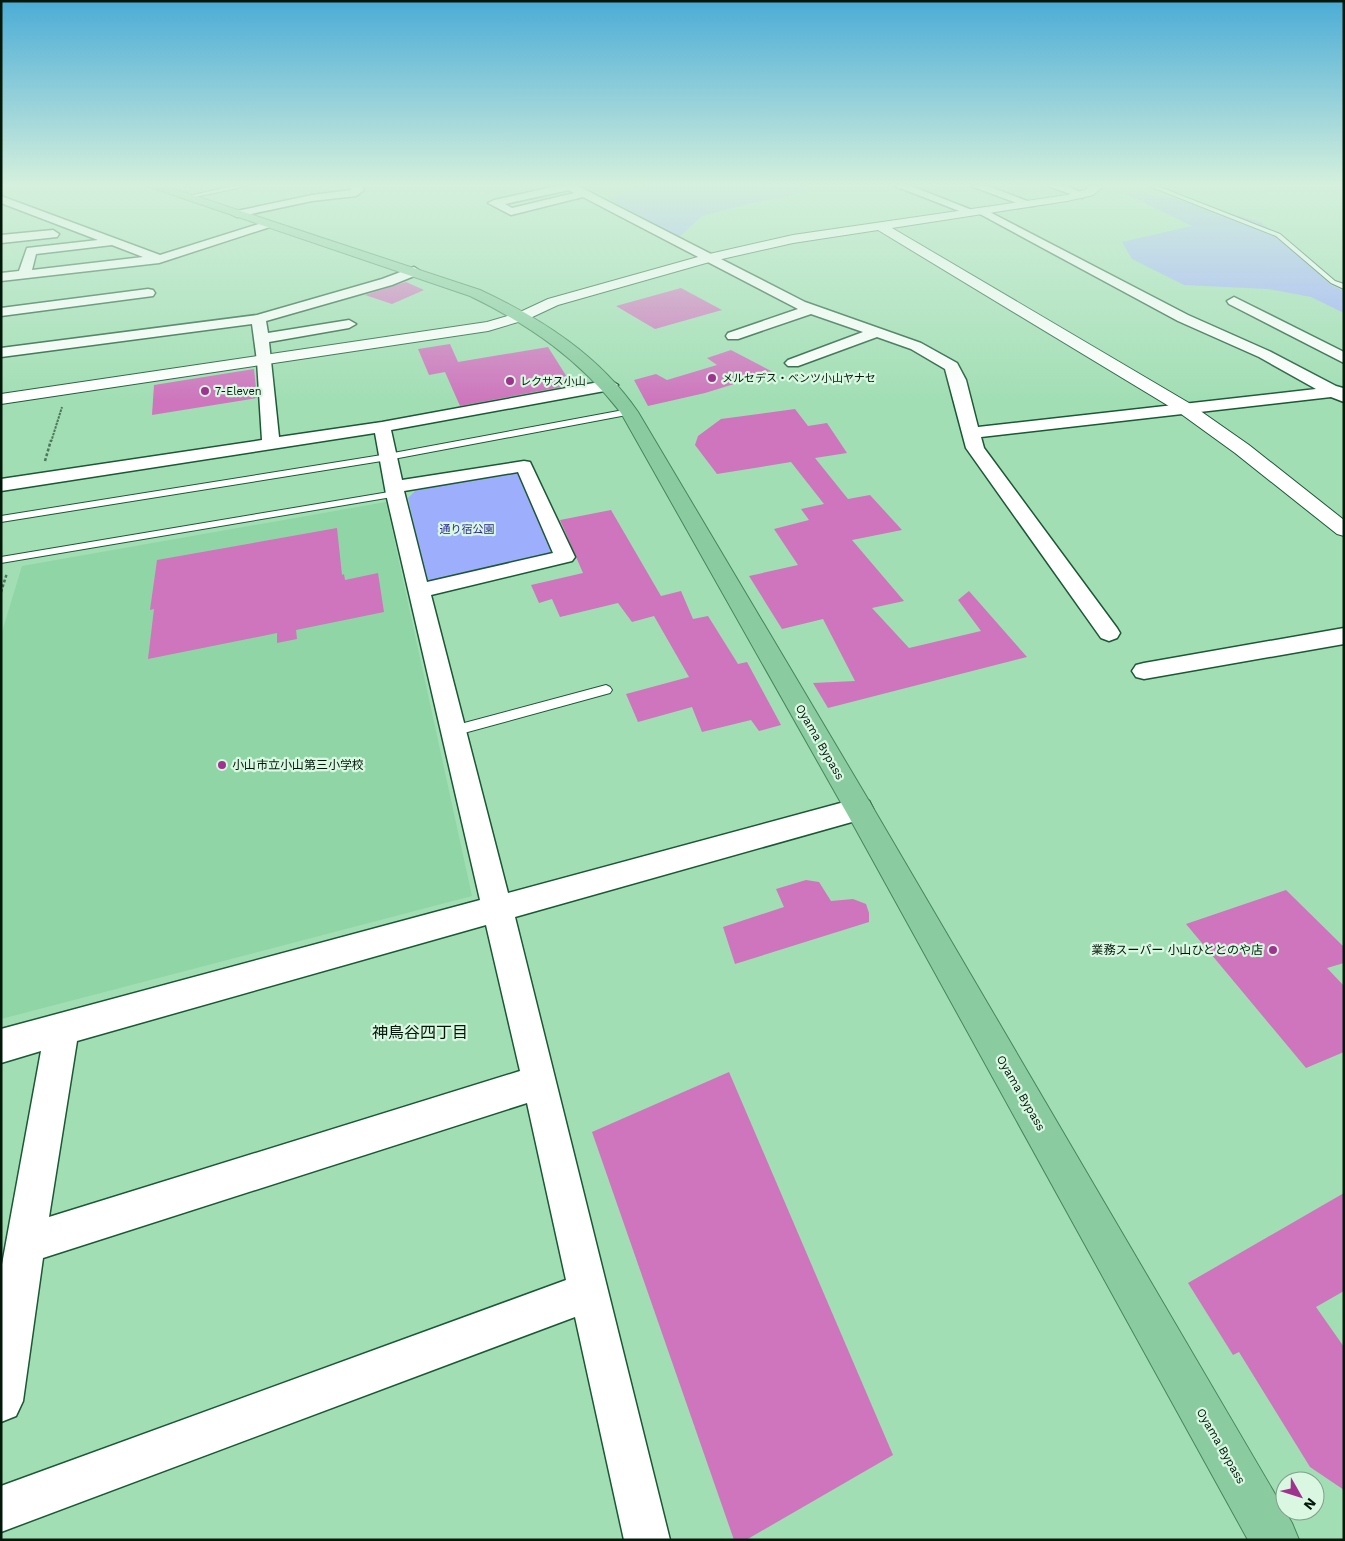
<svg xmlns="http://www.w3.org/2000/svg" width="1345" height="1541" font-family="'Work Sans','Noto Sans JP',sans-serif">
	<rect width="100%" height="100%" fill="#a1deb4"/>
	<path fill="#90d5a6" d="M386 502 472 896 1 1019V635L22 566Z"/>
	<g fill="#9daefc">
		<path d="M650 186H803L807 192 752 203 702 216 678 238 607 198Z"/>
		<path d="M1122 192 1171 197 1261 222 1331 285 1344 291V313L1311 297 1268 289 1184 285 1132 259 1122 242 1192 226Z"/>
		<path d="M511 471 520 473 558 551 553 558 442 582 426 580 408 498 415 491Z"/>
	</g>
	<g fill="#ce75bd">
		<path d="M406 282 424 290 392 304 365 295Z"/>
		<path d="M681 288 722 310 655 329 616 306Z"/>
		<path d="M450 344 458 362 548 347 572 385 460 406 445 372 429 375 418 349Z"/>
		<path d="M731 350 773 372 705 393 648 406 634 380 656 374 667 380 717 365 707 358Z"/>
		<path d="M254 369 257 398 152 415 154 385Z"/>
		<path d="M795 409 808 426 827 423 847 453 815 458 848 499 870 495 902 530 852 540 904 601 872 608 909 648 981 631 958 600 969 591 1027 657 828 708 813 683 855 681 823 619 782 629 749 576 798 565 774 529 809 520 801 509 824 504 791 462 717 474 695 445 698 436 721 419Z"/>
		<path d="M611 510 661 596 681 591 693 619 708 616 738 664 747 662 781 725 759 731 751 720 702 732 692 707 638 722 626 694 689 677 654 616 632 622 618 603 560 617 552 599 539 603 531 585 583 573 560 520Z"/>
		<path d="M337 528 342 575 344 574 345 580 378 573 384 612 296 630 297 639 277 643V633L148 659 154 609 150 610 157 560Z"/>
		<path d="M806 880 819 882 831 901 853 899 866 904 869 913V922L735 964 723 927 784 907 776 889Z"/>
		<path d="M1286 890 1344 947V963L1327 968 1344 986V1052L1306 1068 1186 924Z"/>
		<path d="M729 1072 893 1455 746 1540H734L592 1132Z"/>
		<path d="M1344 1193V1291L1316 1307 1344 1347V1490L1310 1467 1239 1352 1233 1355 1188 1283Z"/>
	</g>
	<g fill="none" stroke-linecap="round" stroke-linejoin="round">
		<g stroke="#1b5834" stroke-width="2">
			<g id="service">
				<path d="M234 186H247L186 199 183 197Z"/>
				<path d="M1149 186H1157L1280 234 1335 281 1344 284V289L1331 283 1276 236Z"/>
				<path d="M629 409 632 410V414L388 460 1 522V516L388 454Z"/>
				<path d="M395 491 398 492V496L1 563V557Z"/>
				<path d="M606 685 610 687 612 690 610 693 453 736 446 731 453 726Z"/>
			</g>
		</g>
		<g stroke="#1b5834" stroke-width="3">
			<g id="minor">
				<path d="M348 186H361L364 190 356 196 312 201 237 217 231 214 237 211 312 195 352 190Z"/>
				<path d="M557 186H578L805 302 921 343 957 363 966 380 978 427 1316 389 1259 357 1178 321 978 213 976 211 982 208 1188 315 1269 351 1336 386 1343 388 1344 402 1331 397 981 437 984 448 1117 628 1120 633 1117 638 1109 641 1101 638 966 448 945 369 911 349 877 337 798 366H788L785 363 788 360 863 332 811 314 738 339H728L726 336 728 333 798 309 583 197 511 215 488 203 494 200ZM569 190 574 193 512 208 505 204Z"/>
				<path d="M895 186H911L977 212 971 215 967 214Z"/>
				<path d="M971 186H988L1035 204 1033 206H1025Z"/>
				<path d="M1048 186H1066L1087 195 1082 198Z"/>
				<path d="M1 196 160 255 265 222 269 221 275 224 273 226 159 263 1 281V273L19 271 27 248 98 240 1 203ZM112 245 143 257 32 270 36 254Z"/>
				<path d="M53 230 59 234 57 237 1 243V235Z"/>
				<path d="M414 267 420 271 419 274 392 285 266 321 268 333 349 320 356 324 349 328 269 342 279 437 382 422 610 380 618 385 610 390 391 430 402 480 524 461 530 462 575 557 572 561 431 595 508 893 859 798 869 801 873 809 869 817 859 820 515 917 670 1540H624L575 1317 1 1532V1486L566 1280 527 1103 43 1258 23 1401 16 1416 1 1422V1270L41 1051 1 1063V1029L480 900 386 494 375 433 1 491V479L262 440 257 361 252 324 1 357V348L257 315 382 279ZM518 472 553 553 427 582 404 491ZM486 925 520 1071 49 1217 77 1041Z"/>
				<path d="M148 289 153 290 155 293 153 296 1 316V308Z"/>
				<path d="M1234 297 1344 352V363L1229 304 1227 301Z"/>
				<path d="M1344 628V644L1144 679 1136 677 1132 671 1136 665 1144 663Z"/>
			</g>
		</g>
		<g stroke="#1b5834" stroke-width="2">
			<path id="tertiary" d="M1090 186H1103L1093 195 1067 201 892 228 1189 403 1249 445 1344 520V536L1337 534 1235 453 1177 411 878 230 793 243 713 261 558 305 528 319 488 331 1 404V394L487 322 518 313 548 299 705 255 793 235 1067 195 1085 190Z"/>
		</g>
		<g stroke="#47855d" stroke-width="2">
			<path id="trunk" d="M147 186H165L480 290C542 319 599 355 638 412L869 801 1292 1523 1299 1540H1248L849 817 621 413C580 360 530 325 470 296Z"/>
		</g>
		<path stroke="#4d765a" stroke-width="2" stroke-dasharray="2.5 1" stroke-linecap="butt" d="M51 442 62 407"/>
		<g stroke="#4d765a" stroke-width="2.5" stroke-dasharray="3 2" stroke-linecap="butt">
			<path d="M45 461 51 440"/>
			<path d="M1 592 7 573"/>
		</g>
		<use href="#service" fill="#fff" fill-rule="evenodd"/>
		<use href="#minor" fill="#fff" fill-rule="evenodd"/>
		<use href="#tertiary" fill="#fff" fill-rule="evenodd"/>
		<use href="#trunk" fill="#8acca0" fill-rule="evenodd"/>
	</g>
	<linearGradient id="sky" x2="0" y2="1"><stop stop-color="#4bacd6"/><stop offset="0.46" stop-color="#d5f0dd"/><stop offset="1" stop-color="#d5f0dd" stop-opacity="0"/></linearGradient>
	<rect width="1345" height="402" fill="url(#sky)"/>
	<g fill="#a03290" stroke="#d9f7e1" stroke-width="2">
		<circle cx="712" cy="378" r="5"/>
		<circle cx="510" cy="381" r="5"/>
		<circle cx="205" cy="391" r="5"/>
		<circle cx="222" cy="765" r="5"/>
		<circle cx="1273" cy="950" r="5"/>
	</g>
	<g text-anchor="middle" stroke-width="4.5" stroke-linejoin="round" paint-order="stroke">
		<g font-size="11" fill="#02190a" stroke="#d9f7e1" text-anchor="start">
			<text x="722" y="382">メルセデス・ベンツ小山ヤナセ</text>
			<text x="520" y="385">レクサス小山</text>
			<text x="215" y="395">7-Eleven</text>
		</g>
		<g font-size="11" fill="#282594" stroke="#d9f7e1">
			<text x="467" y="533">通り宿公園</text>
		</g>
		<g font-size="12" fill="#02190a" stroke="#d9f7e1">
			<text transform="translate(820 742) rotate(60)" y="4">Oyama Bypass</text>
			<text transform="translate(1021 1093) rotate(60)" y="4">Oyama Bypass</text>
			<text transform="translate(1221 1446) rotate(60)" y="4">Oyama Bypass</text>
		</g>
		<g font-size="12" fill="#02190a" stroke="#d9f7e1" text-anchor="start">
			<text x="232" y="769">小山市立小山第三小学校</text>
			<text x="1263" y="954" text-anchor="end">業務スーパー 小山ひととのや店</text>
		</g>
		<g font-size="16" fill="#02190a" stroke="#d9f7e1">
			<text x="420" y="1038">神鳥谷四丁目</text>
		</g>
	</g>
	<rect width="1345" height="1541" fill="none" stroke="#02190a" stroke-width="5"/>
	<g transform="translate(1300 1496) rotate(129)"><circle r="24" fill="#d9f7e1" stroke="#839e8b"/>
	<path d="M0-4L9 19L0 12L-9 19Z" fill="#a03290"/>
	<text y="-8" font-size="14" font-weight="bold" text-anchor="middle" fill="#02190a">N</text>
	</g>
</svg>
